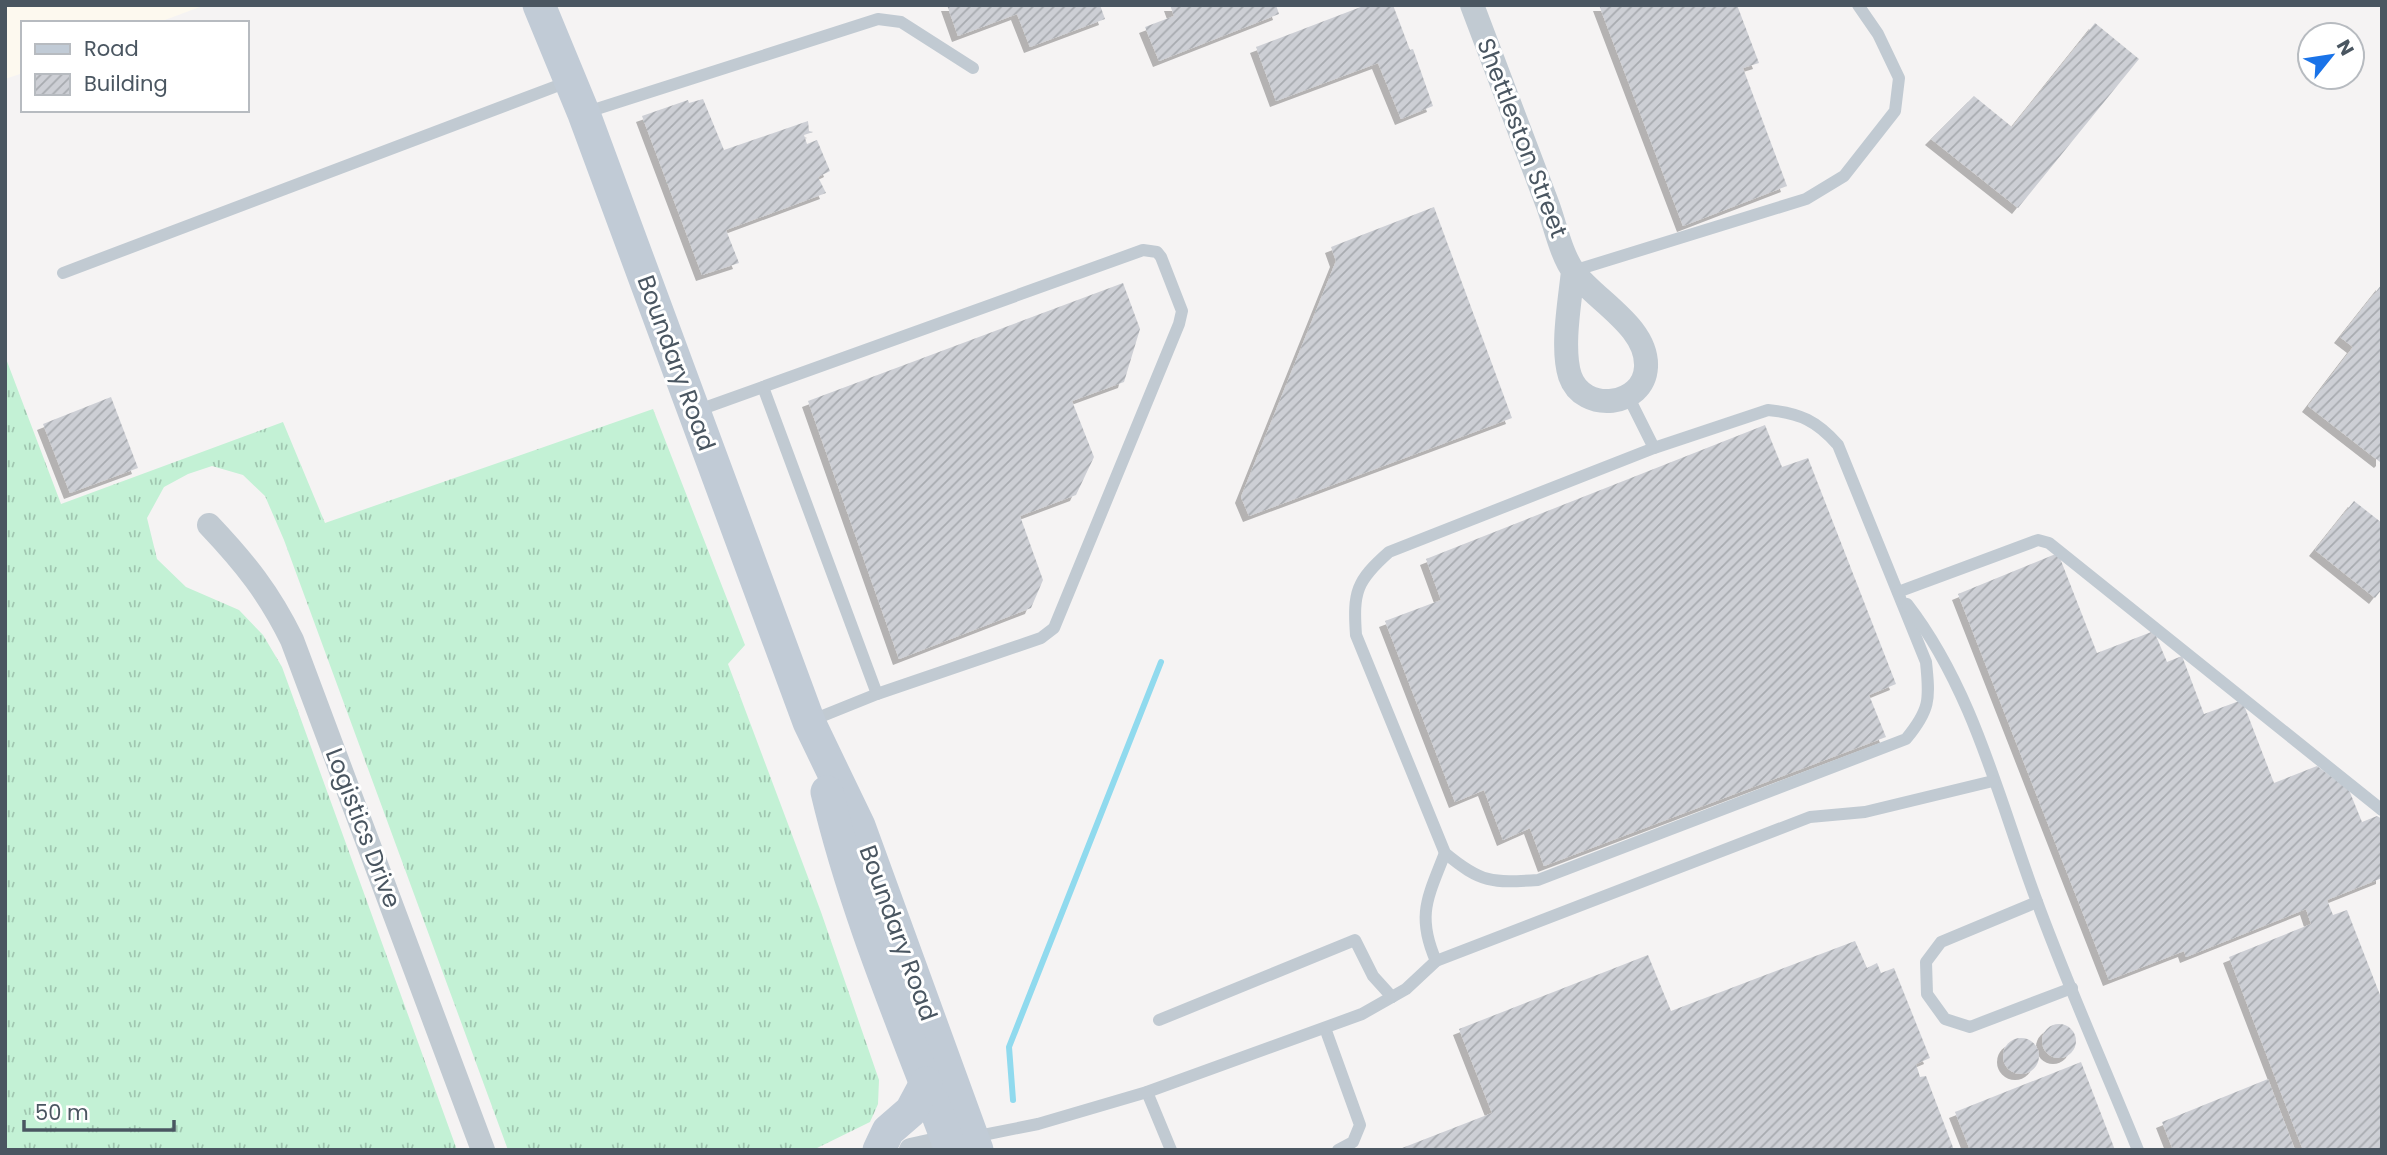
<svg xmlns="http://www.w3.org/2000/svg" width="2387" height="1155" font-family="Poppins,sans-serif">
	<defs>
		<pattern id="grass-tufts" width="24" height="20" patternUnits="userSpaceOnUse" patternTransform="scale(1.75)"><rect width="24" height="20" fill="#c3f1d5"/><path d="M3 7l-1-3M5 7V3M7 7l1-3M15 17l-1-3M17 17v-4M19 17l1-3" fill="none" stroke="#a0c6b0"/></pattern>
		<pattern id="building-hatch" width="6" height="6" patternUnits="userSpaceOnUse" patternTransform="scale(1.75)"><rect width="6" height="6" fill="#cdcfd5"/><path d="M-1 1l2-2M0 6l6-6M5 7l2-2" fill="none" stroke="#a8abb0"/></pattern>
		<filter id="shadow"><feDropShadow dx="-6" dy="6" stdDeviation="0" flood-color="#0004"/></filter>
	</defs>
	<rect width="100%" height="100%" fill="#f5f3f3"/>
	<path fill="#fdf9ef" d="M5 5H205L157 23H23V73L5 79Z"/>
	<path fill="url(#grass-tufts)" d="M5 356 61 504 283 422 325 523 653 409 745 645 728 664 821 912 879 1080 878 1104 870 1122 813 1150H508L284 540 265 496 243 475 212 466 188 474 164 487 147 518 157 559 186 587 239 610 263 635 282 667 457 1150H5Z"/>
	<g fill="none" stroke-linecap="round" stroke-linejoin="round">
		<path stroke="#90daee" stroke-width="6" d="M1013 1100 1009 1047 1161 662"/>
	</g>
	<g fill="url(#building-hatch)" filter="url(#shadow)">
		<path d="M947 5H1100L1105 19 1030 47 1017 14 958 36Z"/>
		<path d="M1170 5H1276L1279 14 1159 61 1145 27 1174 16Z"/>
		<path d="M1366 5H1393L1410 50 1413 49 1433 106 1401 119 1378 63 1276 101 1256 47Z"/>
		<path d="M1599 5H1737L1759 63 1743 68 1787 186 1683 226Z"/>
		<path d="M2095 23 2139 59 2018 208 1931 139 1974 96 2012 127Z"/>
		<path d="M703 99 724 150 808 121 809 131 813 132 804 135 807 144 817 140 830 171 818 177 826 193 726 230 739 263 702 275 642 116 688 100 689 103Z"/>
		<path d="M1434 207 1512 418 1249 516 1241 497 1336 261 1331 247Z"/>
		<path d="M1123 283 1140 329 1124 382 1072 401 1094 457 1076 495 1020 516 1043 580 1031 608 899 659 808 401Z"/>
		<path d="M2382 284V460L2380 462 2308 406 2353 347 2340 337Z"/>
		<path d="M111 397 138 468 70 493 43 424Z"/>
		<path d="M1765 425 1782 467 1808 458 1896 684 1869 695 1886 737 1544 866 1530 828 1503 840 1484 790 1455 802 1385 621 1441 600 1426 559Z"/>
		<path d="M2354 501 2382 523V589L2375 598 2315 550Z"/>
		<path d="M2058 553 2097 653 2154 631 2167 662 2182 656 2204 714 2242 700 2274 783 2317 766 2349 790 2362 822 2377 816 2382 819V878L2327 900 2333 915 2347 910 2382 1000V1150H2303L2229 957 2311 924 2306 909 2186 957 2184 951 2109 980 1958 594Z"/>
		<path d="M1855 941 1867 968 1877 963 1881 973 1894 968 1930 1058 1916 1064 1920 1077 1926 1076 1954 1150H1397L1492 1113 1459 1029 1648 955 1671 1011Z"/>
		<circle cx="2059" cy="1041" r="17"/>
		<circle cx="2021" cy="1056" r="18"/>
		<path d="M2081 1062 2115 1150H1970L1955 1112Z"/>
		<path d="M2268 1079 2295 1150H2173L2162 1122Z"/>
	</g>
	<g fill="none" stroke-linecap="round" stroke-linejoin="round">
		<g stroke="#c1cad2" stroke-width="12">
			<path d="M584 113 878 19 901 22 973 68"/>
			<path d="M1573 271 1806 199 1844 176 1895 111 1899 78 1878 34 1858 5"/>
			<path d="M63 273 570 81"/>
			<path d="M763 387 877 694"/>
			<path d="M1628 396 1654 448"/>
			<path d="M1768 410C1800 413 1817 421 1838 445L1926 662C1930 700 1930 710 1906 739L1538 880C1492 883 1481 883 1445 853L1356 635C1353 592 1356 581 1389 552L1654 448Z"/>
			<path d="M696 411 1143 250 1157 252 1161 257 1182 311 1179 324 1054 628 1041 638 877 694 810 721"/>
			<path d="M1898 592 2038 540 2049 543 2382 810"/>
			<path d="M1907 604C1973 689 1999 800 2036 899 2067 984 2104 1066 2138 1150"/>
			<path d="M2037 902 1941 942 1926 962 1927 994 1945 1019 1970 1027 2072 988"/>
			<path d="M1436 961C1416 915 1428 897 1445 853"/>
			<path d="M1159 1020 1355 940 1373 976 1392 997"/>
			<path d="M1325 1028 1360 1125 1353 1142 1338 1150"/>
			<path d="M1147 1092 1171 1150"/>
			<path d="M973 1137 1038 1124 1147 1092 1362 1014 1406 989 1436 961 1810 817 1865 812 1993 781"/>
		</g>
		<g stroke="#c1cad2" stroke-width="24">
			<path d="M1472 5C1497 71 1522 137 1547 203 1555 224 1561 255 1574 272 1596 301 1648 327 1646 367 1644 407 1583 414 1570 376 1561 348 1570 301 1573 271"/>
			<path d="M209 525C245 563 269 593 292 640L483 1150"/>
			<path d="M911 1150 965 1138"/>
		</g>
		<g stroke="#c1cbd6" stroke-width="33">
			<path d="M539 5 584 114 809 722 859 826 977 1150"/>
			<path d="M827 792C856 915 907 1032 951 1150"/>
			<path d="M879 1150 888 1131 911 1111 926 1083"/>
		</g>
	</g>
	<g text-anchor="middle" stroke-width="6" stroke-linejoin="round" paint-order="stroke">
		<g font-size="24" fill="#4a5661" stroke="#fff">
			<text transform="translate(1522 138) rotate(69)" y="8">Shettleston Street</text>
			<text transform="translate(676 363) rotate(70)" y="8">Boundary Road</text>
			<text transform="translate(363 828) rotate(69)" y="8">Logistics Drive</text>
			<text transform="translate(898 933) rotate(70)" y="8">Boundary Road</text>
		</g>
	</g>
	<rect width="2387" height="1155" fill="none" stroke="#4a5661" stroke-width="14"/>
	<rect x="21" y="21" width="228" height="91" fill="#ffffff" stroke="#b7bbc0" stroke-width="2"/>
	<rect x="35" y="44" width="35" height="10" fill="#c1cbd6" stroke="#b7bbc0" stroke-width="2"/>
	<text x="84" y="56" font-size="21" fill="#4a5661">Road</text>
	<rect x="35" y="74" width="35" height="21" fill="url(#building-hatch)" stroke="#b7bbc0" stroke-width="2"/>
	<text x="84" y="91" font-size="21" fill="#4a5661">Building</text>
	<g transform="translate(2331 56) rotate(60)"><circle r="33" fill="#ffffff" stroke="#b7bbc0" stroke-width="2"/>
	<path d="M0-5L12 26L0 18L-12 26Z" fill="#1a73e8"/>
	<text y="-10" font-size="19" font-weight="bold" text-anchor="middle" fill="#4a5661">N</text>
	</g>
	<path d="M24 1120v10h150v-10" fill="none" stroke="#4a5661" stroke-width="3.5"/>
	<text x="35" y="1120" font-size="21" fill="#4a5661" stroke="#ffffff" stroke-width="5" paint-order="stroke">50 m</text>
</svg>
